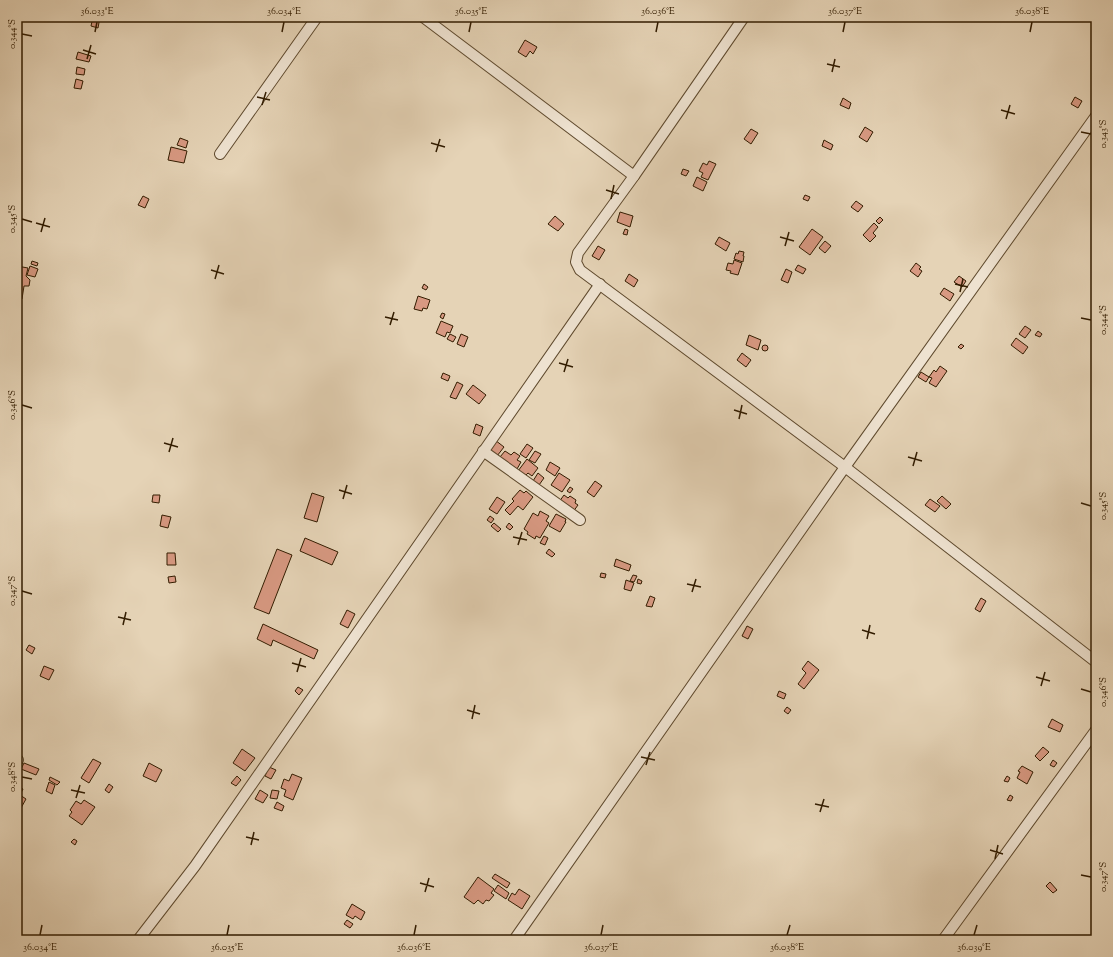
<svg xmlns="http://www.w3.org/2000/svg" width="1113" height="957" font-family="'Sorts Mill Goudy',serif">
	<rect width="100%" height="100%" fill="#e5d3b6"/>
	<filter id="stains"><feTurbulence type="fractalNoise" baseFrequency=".005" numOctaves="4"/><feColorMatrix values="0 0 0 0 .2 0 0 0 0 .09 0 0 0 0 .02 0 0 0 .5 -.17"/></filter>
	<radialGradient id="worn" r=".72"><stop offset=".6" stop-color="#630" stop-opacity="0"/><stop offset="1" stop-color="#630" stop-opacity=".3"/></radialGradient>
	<g fill="#d89982" stroke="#321c00">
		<path d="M93 17H100L98 28 91 26Z"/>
		<path d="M525 40 537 47 533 54 530 51 526 57 518 52Z"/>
		<path d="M78 52 91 56 89 62 76 59Z"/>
		<path d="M77 67 85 69 84 75 76 74Z"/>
		<path d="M76 79 83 81 81 89 74 88Z"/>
		<path d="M1075 97 1082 101 1078 108 1071 104Z"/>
		<path d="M843 98 851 103 849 109 840 105Z"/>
		<path d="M865 127 873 132 867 142 859 137Z"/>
		<path d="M751 129 758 133 751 144 744 139Z"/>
		<path d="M180 138 188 141 186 148 177 145Z"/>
		<path d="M824 140 833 145 831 150 822 146Z"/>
		<path d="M171 147 187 151 184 163 168 160Z"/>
		<path d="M709 161 716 164 708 180 701 177 703 173 699 171 703 163 707 165Z"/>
		<path d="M683 169 689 171 686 176 681 174Z"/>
		<path d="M697 177 707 182 703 191 693 186Z"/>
		<path d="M805 195 810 197 808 201 803 199Z"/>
		<path d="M143 196 149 199 145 208 138 205Z"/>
		<path d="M856 201 863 206 858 212 851 207Z"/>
		<path d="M620 212 633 216 630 227 617 222Z"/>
		<path d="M555 216 564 224 558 231 548 224Z"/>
		<path d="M880 217 883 220 879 224 876 221Z"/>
		<path d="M874 223 878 227 873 233 876 236 870 242 863 235Z"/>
		<path d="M625 229 628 230 627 235 623 234Z"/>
		<path d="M812 229 823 237 810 255 799 247Z"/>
		<path d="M719 237 730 243 726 251 715 244Z"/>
		<path d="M825 241 831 246 825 253 819 248Z"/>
		<path d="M598 246 605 250 599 260 592 256Z"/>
		<path d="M739 251 744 252 743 256H744L743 262 734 259 736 253 738 254Z"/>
		<path d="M734 260 742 263 738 275 730 273 731 271 726 270 728 263 733 264Z"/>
		<path d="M32 261 38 263 37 266 31 264Z"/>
		<path d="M916 263 921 267 919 269 922 271 918 277 910 271Z"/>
		<path d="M798 265 806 269 803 274 795 270Z"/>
		<path d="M17 266 28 268 26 276 30 280 29 286H24L22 299 17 298Z"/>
		<path d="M30 266 38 269 35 277 27 275Z"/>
		<path d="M786 269 792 272 788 283 781 280Z"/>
		<path d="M629 274 638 280 634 287 625 281Z"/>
		<path d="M959 276 966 281 962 287 954 282Z"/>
		<path d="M424 284 428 287 426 290 422 288Z"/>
		<path d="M944 288 954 294 950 301 940 294Z"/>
		<path d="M418 296 430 300 427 309 423 308 422 311 414 309Z"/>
		<path d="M442 313 445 314 443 319 440 317Z"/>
		<path d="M441 321 453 326 450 333 447 332 445 337 436 333Z"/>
		<path d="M1025 326 1031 330 1025 338 1019 334Z"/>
		<path d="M1038 331 1042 334 1040 337 1035 335Z"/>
		<path d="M450 334 456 337 453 342 447 339Z"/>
		<path d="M461 334 468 337 464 347 457 344Z"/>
		<path d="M749 335 761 340 758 350 746 345Z"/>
		<path d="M1016 338 1028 347 1023 354 1011 345Z"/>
		<path d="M961 344 964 346 961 349 958 347Z"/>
		<circle cx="765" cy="348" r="3"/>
		<path d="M742 353 751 360 746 367 737 360Z"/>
		<path d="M940 366 947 371 936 387 929 383 932 378 929 377 934 370 936 372Z"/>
		<path d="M921 372 929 377 926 382 918 377Z"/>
		<path d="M443 373 450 376 448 381 441 378Z"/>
		<path d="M457 382 463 385 456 399 450 397Z"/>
		<path d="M473 385 486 395 479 404 466 394Z"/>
		<path d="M476 424 483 427 480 436 473 433Z"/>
		<path d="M495 440 504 447 497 456 488 449Z"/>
		<path d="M527 444 533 448 526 458 520 454Z"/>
		<path d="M505 451 511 455 514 452 520 456 517 460 521 462 517 469 500 457Z"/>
		<path d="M535 451 541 454 535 463 529 460Z"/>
		<path d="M527 459 538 468 532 476 528 473 525 476 518 471Z"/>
		<path d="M550 462 560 468 555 476 546 470Z"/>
		<path d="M538 473 544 478 539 485 533 481Z"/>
		<path d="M559 473 570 480 562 492 551 485Z"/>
		<path d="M595 481 602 486 594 497 587 492Z"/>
		<path d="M570 487 573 489 570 493 567 491Z"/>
		<path d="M520 490 524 493 526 491 533 497 523 510 518 506 510 515 505 510 514 501 512 499Z"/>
		<path d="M312 493 324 497 317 522 304 518Z"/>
		<path d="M153 495H160L159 503 152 502Z"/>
		<path d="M564 495 568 498 570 496 576 500 575 503 578 505 573 512 559 502Z"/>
		<path d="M942 496 951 504 946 509 937 501Z"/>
		<path d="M497 497 505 502 497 514 489 509Z"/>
		<path d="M930 499 940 506 935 512 925 505Z"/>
		<path d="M540 511 549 516 546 521 549 523 540 538 536 536 535 539 527 534 528 532 524 529 533 513 538 516Z"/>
		<path d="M556 514 566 519 565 522H566L560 532 549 526Z"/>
		<path d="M162 515 171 517 168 528 160 526Z"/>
		<path d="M490 516 494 519 491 523 487 520Z"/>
		<path d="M494 523 501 529 498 532 491 526Z"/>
		<path d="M509 523 513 527 510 530 506 527Z"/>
		<path d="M544 536 548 538 545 545 540 543Z"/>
		<path d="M305 538 338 552 332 565 300 551Z"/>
		<path d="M277 549 292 555 269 614 254 608Z"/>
		<path d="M549 549 555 554 552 557 546 553Z"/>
		<path d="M167 553H175L176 565H167Z"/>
		<path d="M616 559 631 565 629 571 614 566Z"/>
		<path d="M601 573 606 574 605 578 600 577Z"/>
		<path d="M633 575 637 576 634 582 630 581Z"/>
		<path d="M175 576 176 582 169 583 168 577Z"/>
		<path d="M638 579 642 581 641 584 637 583Z"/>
		<path d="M626 580 634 583 631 591 624 589Z"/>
		<path d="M650 596 655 598 652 607 646 606Z"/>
		<path d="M981 598 986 601 980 612 975 609Z"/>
		<path d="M347 610 355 614 348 628 340 624Z"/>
		<path d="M263 624 318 650 314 659 273 640 271 646 257 639Z"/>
		<path d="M747 626 753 629 748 639 742 636Z"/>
		<path d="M29 645 35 648 32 654 26 650Z"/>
		<path d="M808 661 819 670 804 689 798 684 806 673 802 669Z"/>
		<path d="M44 666 54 670 49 680 40 676Z"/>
		<path d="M298 687 303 690 299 695 295 691Z"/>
		<path d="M779 691 786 694 784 699 777 696Z"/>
		<path d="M787 707 791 710 788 714 784 711Z"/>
		<path d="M1052 719 1063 725 1060 732 1048 727Z"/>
		<path d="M1043 747 1049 752 1040 761 1035 756Z"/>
		<path d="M242 749 255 758 245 771 233 763Z"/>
		<path d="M93 759 101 763 89 783 81 778Z"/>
		<path d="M1053 760 1057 763 1054 767 1050 765Z"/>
		<path d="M24 763 39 769 36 775 21 769Z"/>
		<path d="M149 763 162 770 156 782 143 776Z"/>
		<path d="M1022 766 1033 772 1027 784 1017 778 1020 772 1018 771Z"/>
		<path d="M269 767 276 770 271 779 265 776Z"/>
		<path d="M292 774 302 778 293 800 284 796 286 790 281 788 284 779 289 781Z"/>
		<path d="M237 776 241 780 236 786 231 783Z"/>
		<path d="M1007 776 1010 778 1008 782 1004 781Z"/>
		<path d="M50 777 60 782 57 785 49 780Z"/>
		<path d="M49 782 55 785 52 794 46 791Z"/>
		<path d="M109 784 113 787 109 793 105 790Z"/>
		<path d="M17 786 23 789 20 795 26 799 21 808 17 806Z"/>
		<path d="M260 790 268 795 263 803 255 799Z"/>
		<path d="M272 790 279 791 277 799 270 798Z"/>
		<path d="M1010 795 1013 797 1011 801 1007 800Z"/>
		<path d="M84 800 95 807 82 825 69 816 72 812 70 810 76 801 81 804Z"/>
		<path d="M277 802 284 806 282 811 274 808Z"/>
		<path d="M74 839 77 841 75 845 71 842Z"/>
		<path d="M495 874 510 883 507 888 492 878Z"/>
		<path d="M478 877 494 889 491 893 494 895 489 901 486 900 483 904 478 900 474 904 464 897Z"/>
		<path d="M1050 882 1057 890 1053 893 1046 886Z"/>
		<path d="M498 885 509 893 506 899 494 891Z"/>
		<path d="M519 889 530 896 522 909 508 900 512 893 515 895Z"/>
		<path d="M352 904 365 912 361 920 355 916 353 919 346 915Z"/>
		<path d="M347 920 353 924 350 928 344 924Z"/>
	</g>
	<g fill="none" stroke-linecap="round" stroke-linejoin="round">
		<g stroke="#5f4a2e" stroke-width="12">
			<g id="street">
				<path d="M423 17 634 176"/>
				<path d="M744 17 634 176 578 253 576 262 580 270 845 467 1096 662"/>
				<path d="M220 154 317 17"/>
				<path d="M483 451 580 520"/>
				<path d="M17 760H18"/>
				<path d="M138 940 195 866 600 284"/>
				<path d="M514 940 845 467 1096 116"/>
				<path d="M943 940 1096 730"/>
			</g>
		</g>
		<use href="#street" stroke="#eee2d0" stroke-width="10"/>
	</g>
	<path fill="none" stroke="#321c00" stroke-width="1.5" d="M95 32 97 22M282 32 284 22M469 32 471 22M656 32 658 22M843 32 845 22M1030 32 1032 22M22 34 32 36M83 50 96 54M87 59 91 45M827 64 840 67M832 72 835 59M257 97 270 100M262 105 266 92M1001 110 1015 114M1006 119 1010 105M1081 132 1091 134M431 143 445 147M436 152 440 139M606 190 619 194M611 199 614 185M22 219 32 222M36 223 50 227M41 232 45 218M780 237 794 241M785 246 789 232M211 270 224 274M215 279 219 265M955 284 968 287M960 292 963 279M385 317 398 320M1081 318 1091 320M390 325 394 312M559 363 573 367M564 372 568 359M22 405 32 408M734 410 747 414M739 419 742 405M164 443 178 447M169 452 173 438M908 457 922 461M913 466 917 452M339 490 352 494M343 499 347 485M1081 503 1091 506M513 537 527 540M518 545 522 532M687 584 701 587M22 591 32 594M692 592 696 579M118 617 131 620M123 625 126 612M862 630 875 634M867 639 870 625M292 663 306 667M297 672 301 658M1036 677 1050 681M1041 686 1045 672M1081 689 1091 692M467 710 480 714M472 719 475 705M641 757 655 760M646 765 650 752M22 777 32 779M71 790 85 793M76 798 80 785M815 804 829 807M820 812 824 799M246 837 259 840M251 845 254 832M990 850 1003 854M995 859 998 845M1081 875 1091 877M420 883 434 887M425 892 429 878M40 935 42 925M227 935 229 925M414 935 416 925M601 935 603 925M787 935 790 925M974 935 977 925"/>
	<rect width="1113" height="957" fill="none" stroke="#e5d3b6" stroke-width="44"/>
	<rect x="22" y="22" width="1069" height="913" fill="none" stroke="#321c00" stroke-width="1.5"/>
	<g font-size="10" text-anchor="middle" fill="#321c00">
		<text x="97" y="14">36.033°E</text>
		<text x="284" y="14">36.034°E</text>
		<text x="471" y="14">36.035°E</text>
		<text x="658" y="14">36.036°E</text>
		<text x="845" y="14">36.037°E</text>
		<text x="1032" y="14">36.038°E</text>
		<text transform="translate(11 34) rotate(-90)" y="4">0.344°S</text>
		<text transform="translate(1102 134) rotate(-90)" y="4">0.343°S</text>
		<text transform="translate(11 219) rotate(-90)" y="4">0.345°S</text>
		<text transform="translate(1102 320) rotate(-90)" y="4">0.344°S</text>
		<text transform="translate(11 405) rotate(-90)" y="4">0.346°S</text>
		<text transform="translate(1102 506) rotate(-90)" y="4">0.345°S</text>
		<text transform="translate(11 591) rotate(-90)" y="4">0.347°S</text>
		<text transform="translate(1102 692) rotate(-90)" y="4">0.346°S</text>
		<text transform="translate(11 777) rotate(-90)" y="4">0.348°S</text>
		<text transform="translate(1102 877) rotate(-90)" y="4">0.347°S</text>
		<text x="40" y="950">36.034°E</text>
		<text x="227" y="950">36.035°E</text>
		<text x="414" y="950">36.036°E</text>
		<text x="601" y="950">36.037°E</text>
		<text x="787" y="950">36.038°E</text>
		<text x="974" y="950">36.039°E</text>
	</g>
	<rect width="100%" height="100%" filter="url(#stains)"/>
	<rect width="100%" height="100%" fill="url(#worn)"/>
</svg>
